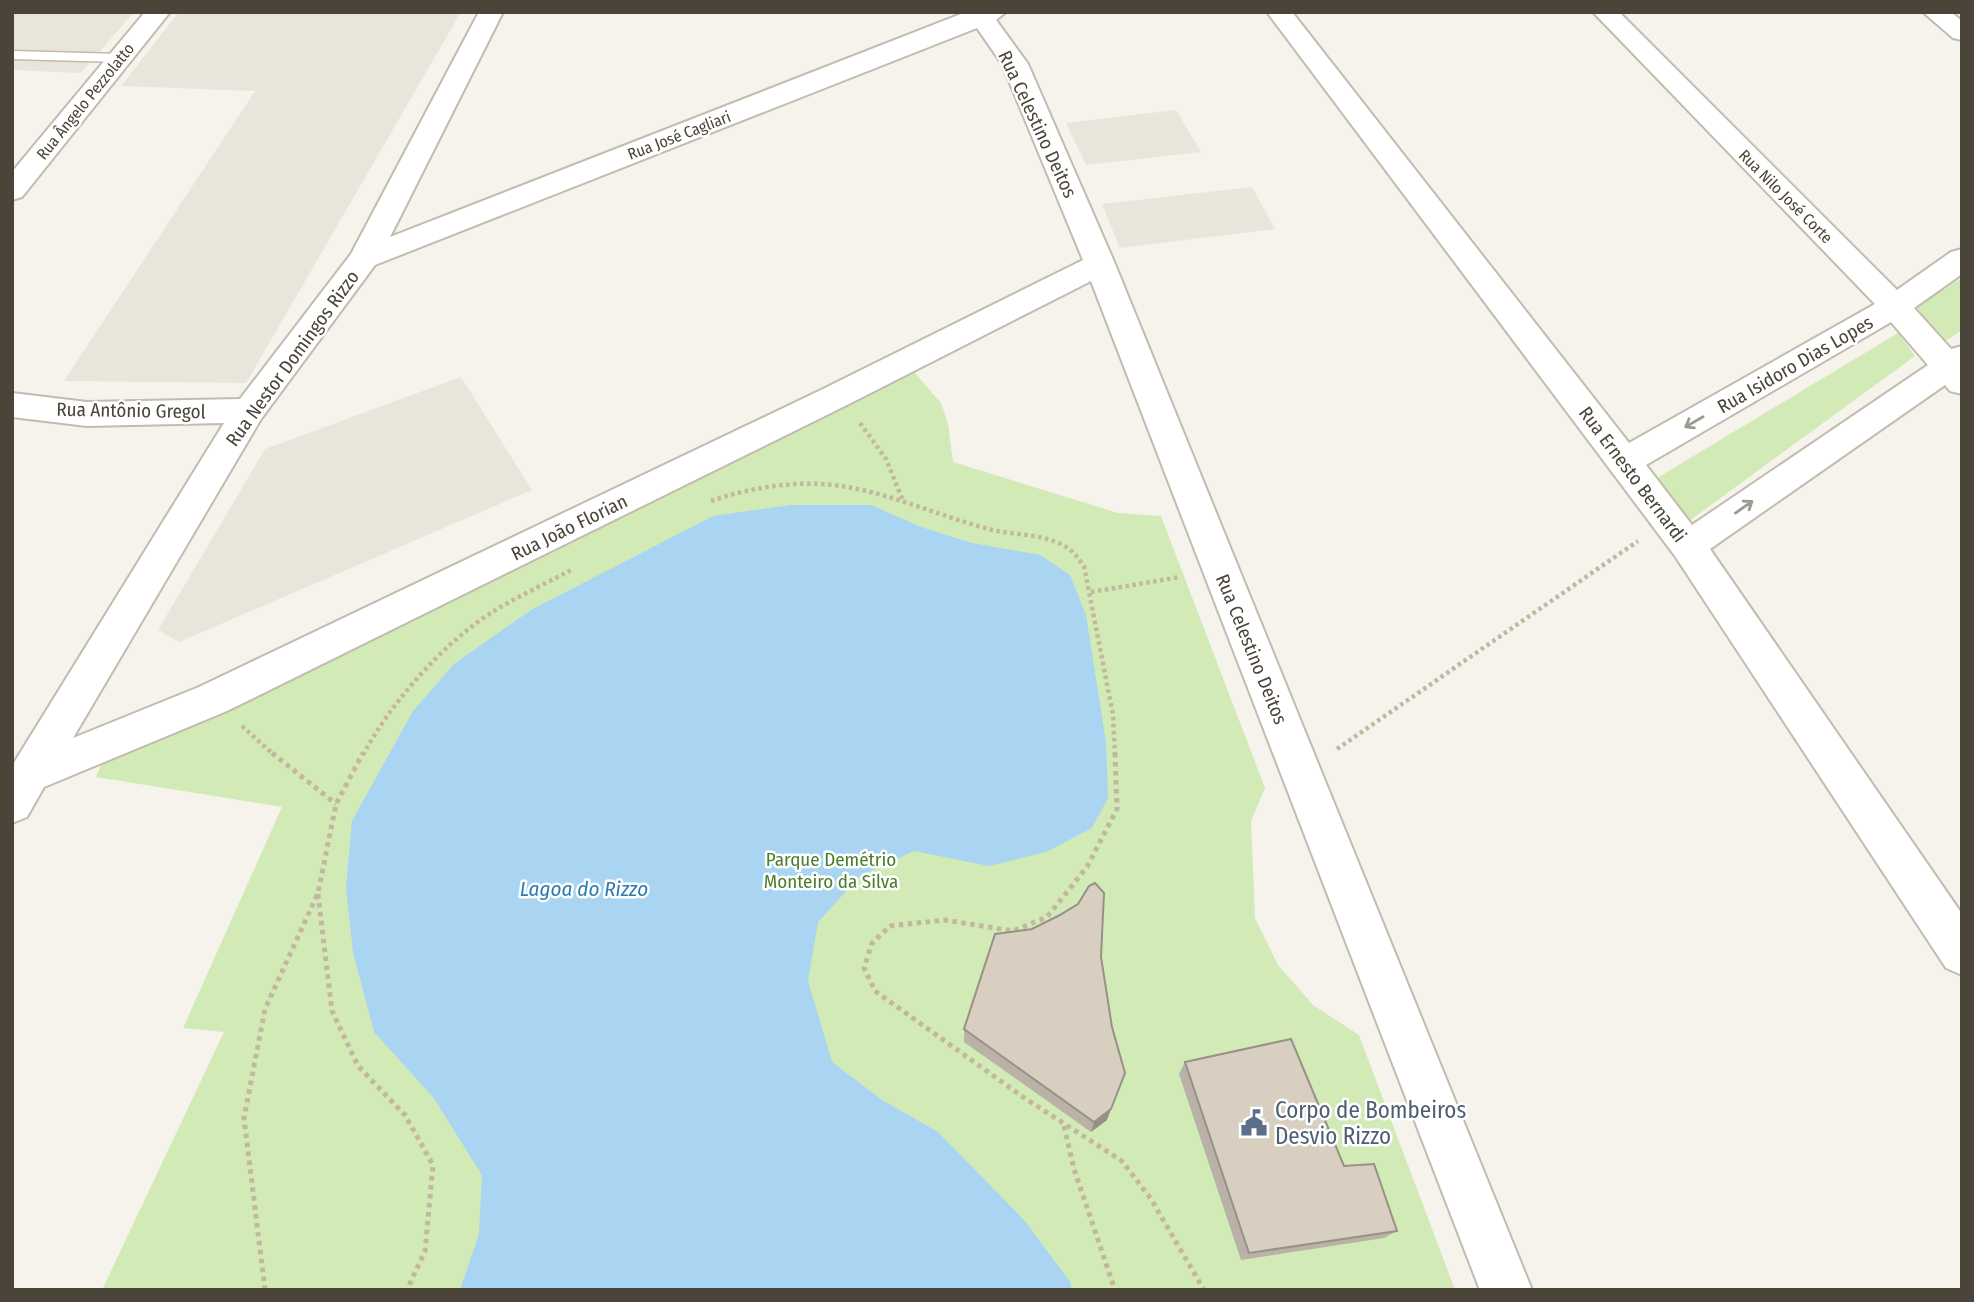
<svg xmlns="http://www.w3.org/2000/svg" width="1974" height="1302" font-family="'Fira Sans Condensed',sans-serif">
	<rect width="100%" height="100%" fill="#f6f3ec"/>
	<g fill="#eae5da">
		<path d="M12 12H134L81 73 12 70Z"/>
		<path d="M179 12H461L246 383 64 381 255 91 121 86Z"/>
		<path d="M1176 110 1201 152 1086 165 1066 123Z"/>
		<path d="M1252 187 1275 229 1120 248 1102 204Z"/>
		<path d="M461 377 532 490 179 642 158 630 265 449Z"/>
	</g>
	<g fill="#d2eab5">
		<path d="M1962 278V330L1941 344 1917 307Z"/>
		<path d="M1898 333 1915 356 1689 521 1657 478Z"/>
		<path d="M908 365 941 403 948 424 953 462 1118 513 1161 516 1265 788 1251 821 1255 918 1278 965 1313 1005 1359 1035 1455 1290H102L224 1032 183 1028 282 807 96 777 104 758Z"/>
	</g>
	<path fill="#a9d4f2" d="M791 505H871L921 527 972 543 1040 555 1070 575 1086 615 1106 742 1108 798 1092 828 1046 852 989 866 914 851 860 876 818 922 808 981 832 1062 882 1100 938 1132 1024 1220 1071 1283V1290H460L479 1234 482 1175 433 1097 374 1032 353 952 346 888 352 821 413 711 454 664 531 610 713 516Z"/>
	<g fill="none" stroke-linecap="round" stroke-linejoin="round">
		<g stroke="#c2bbae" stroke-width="3">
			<path id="lane" d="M12 51 120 54 127 58 120 62 12 59Z"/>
		</g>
		<g stroke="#c2bbae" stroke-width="4">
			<g id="street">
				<path d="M145 12H170L22 197 12 200V172Z"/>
				<path d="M479 12H503L390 237 966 12H1006L996 20 1028 64 1115 264 1532 1290H1480L1091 281 847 405 227 711 44 787 27 817 12 823V766L224 423 87 426 12 417V393L87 402 240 399 351 254ZM977 28 1002 64 1083 260 823 389 199 687 73 738 261 419 375 265Z"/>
				<path d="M1267 12H1292L1629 443 1875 304 1593 12H1619L1897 290 1951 252 1962 249V274L1914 308 1951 349 1962 346V394L1950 391 1945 385 1710 549 1962 914V975L1946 968 1675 556ZM1891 322 1928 365 1692 525 1646 465Z"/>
				<path d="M1923 12H1951L1962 21V40L1953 38Z"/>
			</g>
		</g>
		<g stroke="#c4b79f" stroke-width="4.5" stroke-dasharray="3.5 3.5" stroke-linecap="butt">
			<path d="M860 423 886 459 903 501"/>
			<path d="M711 501C746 489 784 482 822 484 882 488 936 516 993 530 1015 535 1040 534 1061 544 1072 549 1077 557 1084 566L1113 715 1115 755"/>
			<path d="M1091 592 1180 577"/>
			<path d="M242 726 274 755"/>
			<path d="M1337 749 1638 541"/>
			<path d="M363 755C390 704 442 644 491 613 516 597 545 584 571 570"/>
		</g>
		<g stroke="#c4b79f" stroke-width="5" stroke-dasharray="4.5 4.5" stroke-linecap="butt">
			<path d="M272 753 336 804"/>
			<path d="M1115 753 1117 809 1087 867 1047 917 1013 931 945 920 890 926 872 943 864 968 875 991 1023 1097 1122 1161 1151 1199 1204 1290"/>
			<path d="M318 894 332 1011 358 1066 405 1115 433 1165 425 1251 407 1290"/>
			<path d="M1064 1126 1074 1169 1115 1290"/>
			<path d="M265 1290 244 1118 265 1009 318 893 336 804 363 753"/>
		</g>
		<use href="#lane" fill="#fff" fill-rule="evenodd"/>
		<use href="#street" fill="#fff" fill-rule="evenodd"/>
	</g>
	<g fill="#bab2a6">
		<path d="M964 1029 1107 1120 1091 1132 964 1042Z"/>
		<path d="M1185 1062 1397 1231 1384 1238 1241 1260 1179 1074Z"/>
	</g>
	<path fill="#979187" d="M1125 1073 1107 1120 1091 1132 1094 1122Z"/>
	<g fill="#d8cfc1" stroke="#979187" stroke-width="2">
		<path d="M1095 883 1104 893 1101 957 1112 1027 1125 1073 1111 1109 1094 1122 964 1029 995 934 1032 929 1058 916 1078 904 1089 886Z"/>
		<path d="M1291 1039 1344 1166 1374 1164 1397 1231 1249 1253 1185 1062Z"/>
	</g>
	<defs><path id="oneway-shaft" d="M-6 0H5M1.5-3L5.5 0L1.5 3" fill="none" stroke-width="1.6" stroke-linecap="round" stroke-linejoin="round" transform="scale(1.75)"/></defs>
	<g stroke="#9c9892">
		<use href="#oneway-shaft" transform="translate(1694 422) rotate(150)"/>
		<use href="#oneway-shaft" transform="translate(1744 507) rotate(-35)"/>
	</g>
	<defs>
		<g id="civic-bare" transform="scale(2.1)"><path d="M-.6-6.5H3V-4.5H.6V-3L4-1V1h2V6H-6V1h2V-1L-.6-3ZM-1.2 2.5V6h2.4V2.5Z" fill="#5c6f8a" stroke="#fff" stroke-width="2.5" paint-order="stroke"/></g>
	</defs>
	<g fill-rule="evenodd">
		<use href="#civic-bare" x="1254" y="1123"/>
	</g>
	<g text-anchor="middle" stroke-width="5" stroke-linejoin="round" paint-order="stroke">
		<g font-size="16" fill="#4b4439" stroke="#fff">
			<text transform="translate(85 101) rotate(-51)" y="6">Rua Ângelo Pezzolatto</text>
			<text transform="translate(679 135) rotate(-21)" y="6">Rua José Cagliari</text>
			<text transform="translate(1786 196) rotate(45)" y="6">Rua Nilo José Corte</text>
		</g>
		<g font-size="19" fill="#4b4439" stroke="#fff">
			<text transform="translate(1038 124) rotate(65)" y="7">Rua Celestino Deitos</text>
			<text transform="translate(292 358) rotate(-54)" y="7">Rua Nestor Domingos Rizzo</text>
			<text transform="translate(1795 364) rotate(-30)" y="7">Rua Isidoro Dias Lopes</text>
			<text transform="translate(131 410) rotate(1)" y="7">Rua Antônio Gregol</text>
			<text transform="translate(1633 474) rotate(53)" y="7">Rua Ernesto Bernardi</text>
			<text transform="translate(569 527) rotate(-26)" y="7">Rua João Florian</text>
			<text transform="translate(1252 649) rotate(68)" y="7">Rua Celestino Deitos</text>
		</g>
		<g font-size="19" fill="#4a7f2a" stroke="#fff">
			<text x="831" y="866">Parque Demétrio<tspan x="831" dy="22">Monteiro da Silva</tspan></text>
		</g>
		<g font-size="21" font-style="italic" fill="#2e7ab2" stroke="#fff">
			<text x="584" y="896">Lagoa do Rizzo</text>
		</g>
		<g font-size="23" fill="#4e5e75" stroke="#fff" text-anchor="start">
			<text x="1275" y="1118">Corpo de Bombeiros<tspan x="1275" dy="26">Desvio Rizzo</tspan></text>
		</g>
	</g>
	<rect width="1974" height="1302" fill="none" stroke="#4b4439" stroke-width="28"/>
</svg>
